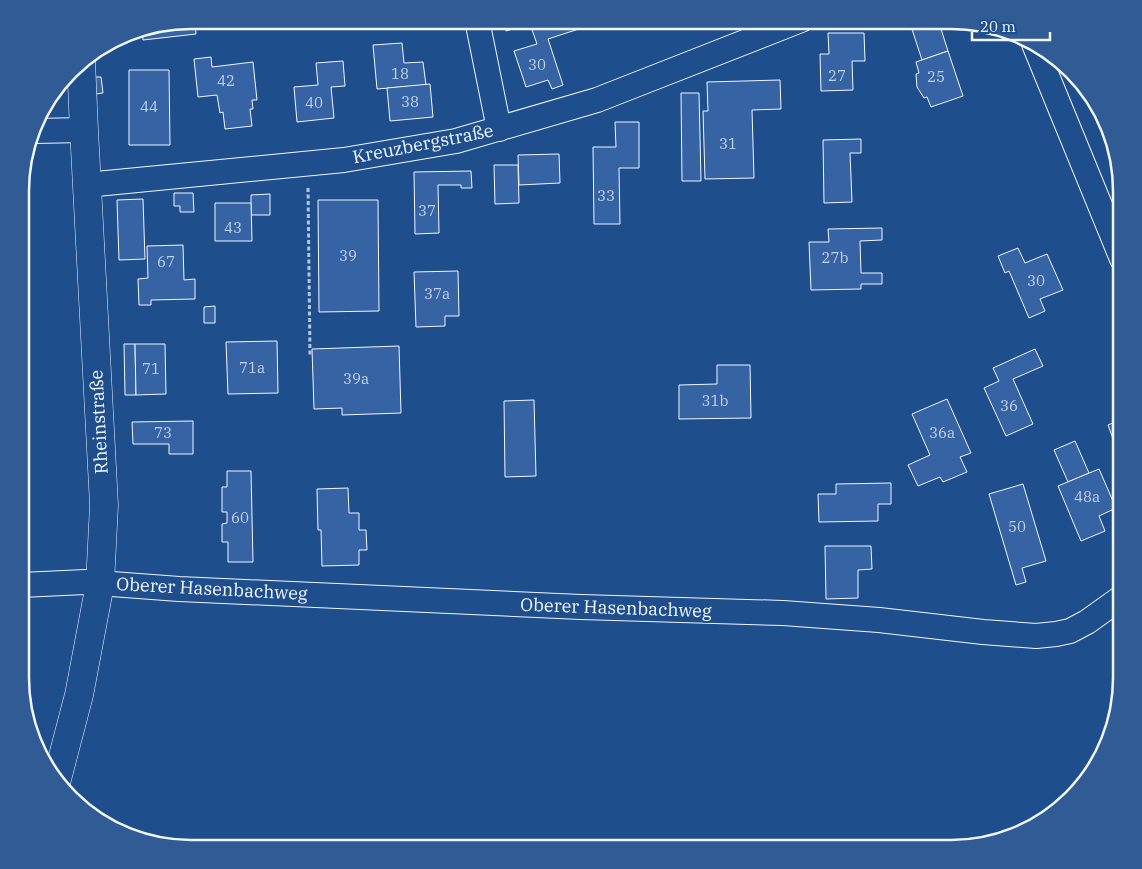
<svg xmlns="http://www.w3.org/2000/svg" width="1142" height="869" font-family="'IBM Plex Serif',serif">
	<rect width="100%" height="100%" fill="#1f4e8c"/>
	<g fill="#3563a3" stroke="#f2f6ff">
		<path d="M195 20 196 34 143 40 142 28Z"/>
		<path d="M503 20H590L591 25 548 39 563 85 552 89 548 80 526 87 514 51 537 44 530 24 506 31Z"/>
		<path d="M909 20H942L945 28 941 29 948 51 922 60Z"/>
		<path d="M828 33H864L865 61H852L853 90 821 91 820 54H829Z"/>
		<path d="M402 43 404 63 423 62 426 85 377 89 373 45Z"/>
		<path d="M948 51 963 96 931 107 927 97 924 98 917 87 916 74 919 73 916 62Z"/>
		<path d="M211 57 212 67 253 62 257 100H252L253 109H250L252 126 225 129 223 112 220 113 217 95 198 97 194 59Z"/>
		<path d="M343 61 345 86 331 87 334 118 297 122 294 87 318 85 316 63Z"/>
		<path d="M129 70H169L170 145H129Z"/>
		<path d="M95 77H101L103 93 96 94Z"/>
		<path d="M780 80 781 109 752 110 754 178 705 179 703 111H708L707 82Z"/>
		<path d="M430 84 433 117 390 121 387 88Z"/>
		<path d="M1084 89 1104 116 1113 154 1112 155Z"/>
		<path d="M681 93H699L701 181H682Z"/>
		<path d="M615 122H639V168H619L620 224H594L593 147H616Z"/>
		<path d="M861 139V153H850L852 202 824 203 823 140Z"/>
		<path d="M559 154 560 183 519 185 518 155Z"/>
		<path d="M494 165H518L519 203 495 204Z"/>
		<path d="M471 171 472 188H461V185H438L439 233 415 234 414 172Z"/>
		<path d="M174 193H193L194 212H180V206H174Z"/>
		<path d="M270 194V215H251V195Z"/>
		<path d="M143 199 145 259 119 260 117 200Z"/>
		<path d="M318 200H378L379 311 319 312Z"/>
		<path d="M215 203H251L252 241H215Z"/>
		<path d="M882 228V240L860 241 861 273H882V284H861V289L811 290 809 242H829L828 229Z"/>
		<path d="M183 245 184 280 195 279V299L151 300V305H139L138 279 148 278 147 246Z"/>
		<path d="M1018 248 1025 263 1047 254 1063 290 1040 299 1045 311 1029 318 1009 271 1005 273 998 256Z"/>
		<path d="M458 271 459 316H445V326L416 327 414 272Z"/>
		<path d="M215 306V323H204V307Z"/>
		<path d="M277 341 278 393 228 394 226 342Z"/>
		<path d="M124 344H135L136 395H125Z"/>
		<path d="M135 344H165L166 394 136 395Z"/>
		<path d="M399 346 401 413 342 415V408L314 409 312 349Z"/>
		<path d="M1035 349 1043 366 1013 379 1033 424 1006 436 984 388 999 381 993 368Z"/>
		<path d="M717 365H750L751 418 679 419V385L717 384Z"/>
		<path d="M947 399 971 453 960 457 967 472 943 482 940 477 918 486 908 465 930 455 912 414Z"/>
		<path d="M534 400 536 476 505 477 504 401Z"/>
		<path d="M1122 419V441L1115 444 1108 425Z"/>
		<path d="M193 421V454H169V444H133L132 422Z"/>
		<path d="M1075 441 1089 473 1068 482 1054 450Z"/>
		<path d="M1099 469 1116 508 1099 516 1105 531 1081 541 1058 486Z"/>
		<path d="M227 471H251L253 562H228V542H222V524L227 523V512H222V487H227Z"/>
		<path d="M891 483V504H878V521L819 522 818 494H836V484Z"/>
		<path d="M1023 484 1046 561 1022 568 1026 582 1016 585 989 494Z"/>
		<path d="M348 488 349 513H359V530H366L367 550H359V565L322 566 321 530H318L317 489Z"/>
		<path d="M825 546H871L872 569 858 570V598L826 599Z"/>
	</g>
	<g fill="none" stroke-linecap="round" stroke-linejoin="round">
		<g stroke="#f2f6ff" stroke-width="26">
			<g id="street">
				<path d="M477 20 499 129"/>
				<path d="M1034 44 1122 259"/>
				<path d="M34 131 84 130"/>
				<path d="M86 185 344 160 456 141 597 100 801 20"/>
				<path d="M21 585 85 582 179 589 581 607 783 613 879 620 983 632 1036 636 1056 634 1070 631 1087 622 1122 597"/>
			</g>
		</g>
		<g stroke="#f2f6ff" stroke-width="29">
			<path id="secondary" d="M57 779 79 695 100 584 104 505 84 130 81 61"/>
		</g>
		<path stroke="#b3c4dc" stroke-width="3" stroke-dasharray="4 2.5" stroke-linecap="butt" d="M308 188 310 355"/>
		<use href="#street" stroke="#1f4e8c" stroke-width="24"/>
		<use href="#secondary" stroke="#1f4e8c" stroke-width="28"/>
	</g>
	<g text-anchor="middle" stroke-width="4" stroke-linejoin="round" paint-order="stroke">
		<g font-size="15" fill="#c3d1e8">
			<text x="537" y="70">30</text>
			<text x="400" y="79">18</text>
			<text x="837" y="81">27</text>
			<text x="936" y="82">25</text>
			<text x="226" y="86">42</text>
			<text x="410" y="107">38</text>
			<text x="314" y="108">40</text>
			<text x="149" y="112">44</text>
			<text x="728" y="149">31</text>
			<text x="606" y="201">33</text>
			<text x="427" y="216">37</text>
			<text x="233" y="233">43</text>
			<text x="348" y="261">39</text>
			<text x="835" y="263">27b</text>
			<text x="166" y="267">67</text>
			<text x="1036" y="286">30</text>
			<text x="437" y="299">37a</text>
			<text x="252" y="373">71a</text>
			<text x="151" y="374">71</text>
			<text x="356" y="384">39a</text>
			<text x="715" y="406">31b</text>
			<text x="1009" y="411">36</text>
			<text x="163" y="438">73</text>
			<text x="942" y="438">36a</text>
			<text x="1087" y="502">48a</text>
			<text x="240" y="523">60</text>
			<text x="1017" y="532">50</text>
		</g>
		<g font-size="18" fill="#f2f6ff" stroke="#1f4e8c">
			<text transform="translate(423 144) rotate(-11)" y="6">Kreuzbergstraße</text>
			<text transform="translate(99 422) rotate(-93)" y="6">Rheinstraße</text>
			<text transform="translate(212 589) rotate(3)" y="6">Oberer Hasenbachweg</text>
			<text transform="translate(616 608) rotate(2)" y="6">Oberer Hasenbachweg</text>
		</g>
	</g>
	<path d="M0 0H1142V869H0ZM191 29H951A162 162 0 0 1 1113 191V678A162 162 0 0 1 951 840H191A162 162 0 0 1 29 678V191A162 162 0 0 1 191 29Z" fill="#305b95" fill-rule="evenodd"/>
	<path fill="none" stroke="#f2f6ff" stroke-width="2.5" d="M191 29H951A162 162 0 0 1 1113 191V678A162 162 0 0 1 951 840H191A162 162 0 0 1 29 678V191A162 162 0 0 1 191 29Z"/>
	<path d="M972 32v8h78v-8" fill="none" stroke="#f2f6ff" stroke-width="2.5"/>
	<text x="980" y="32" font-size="15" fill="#f2f6ff" stroke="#1f4e8c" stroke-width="4" paint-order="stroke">20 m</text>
</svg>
